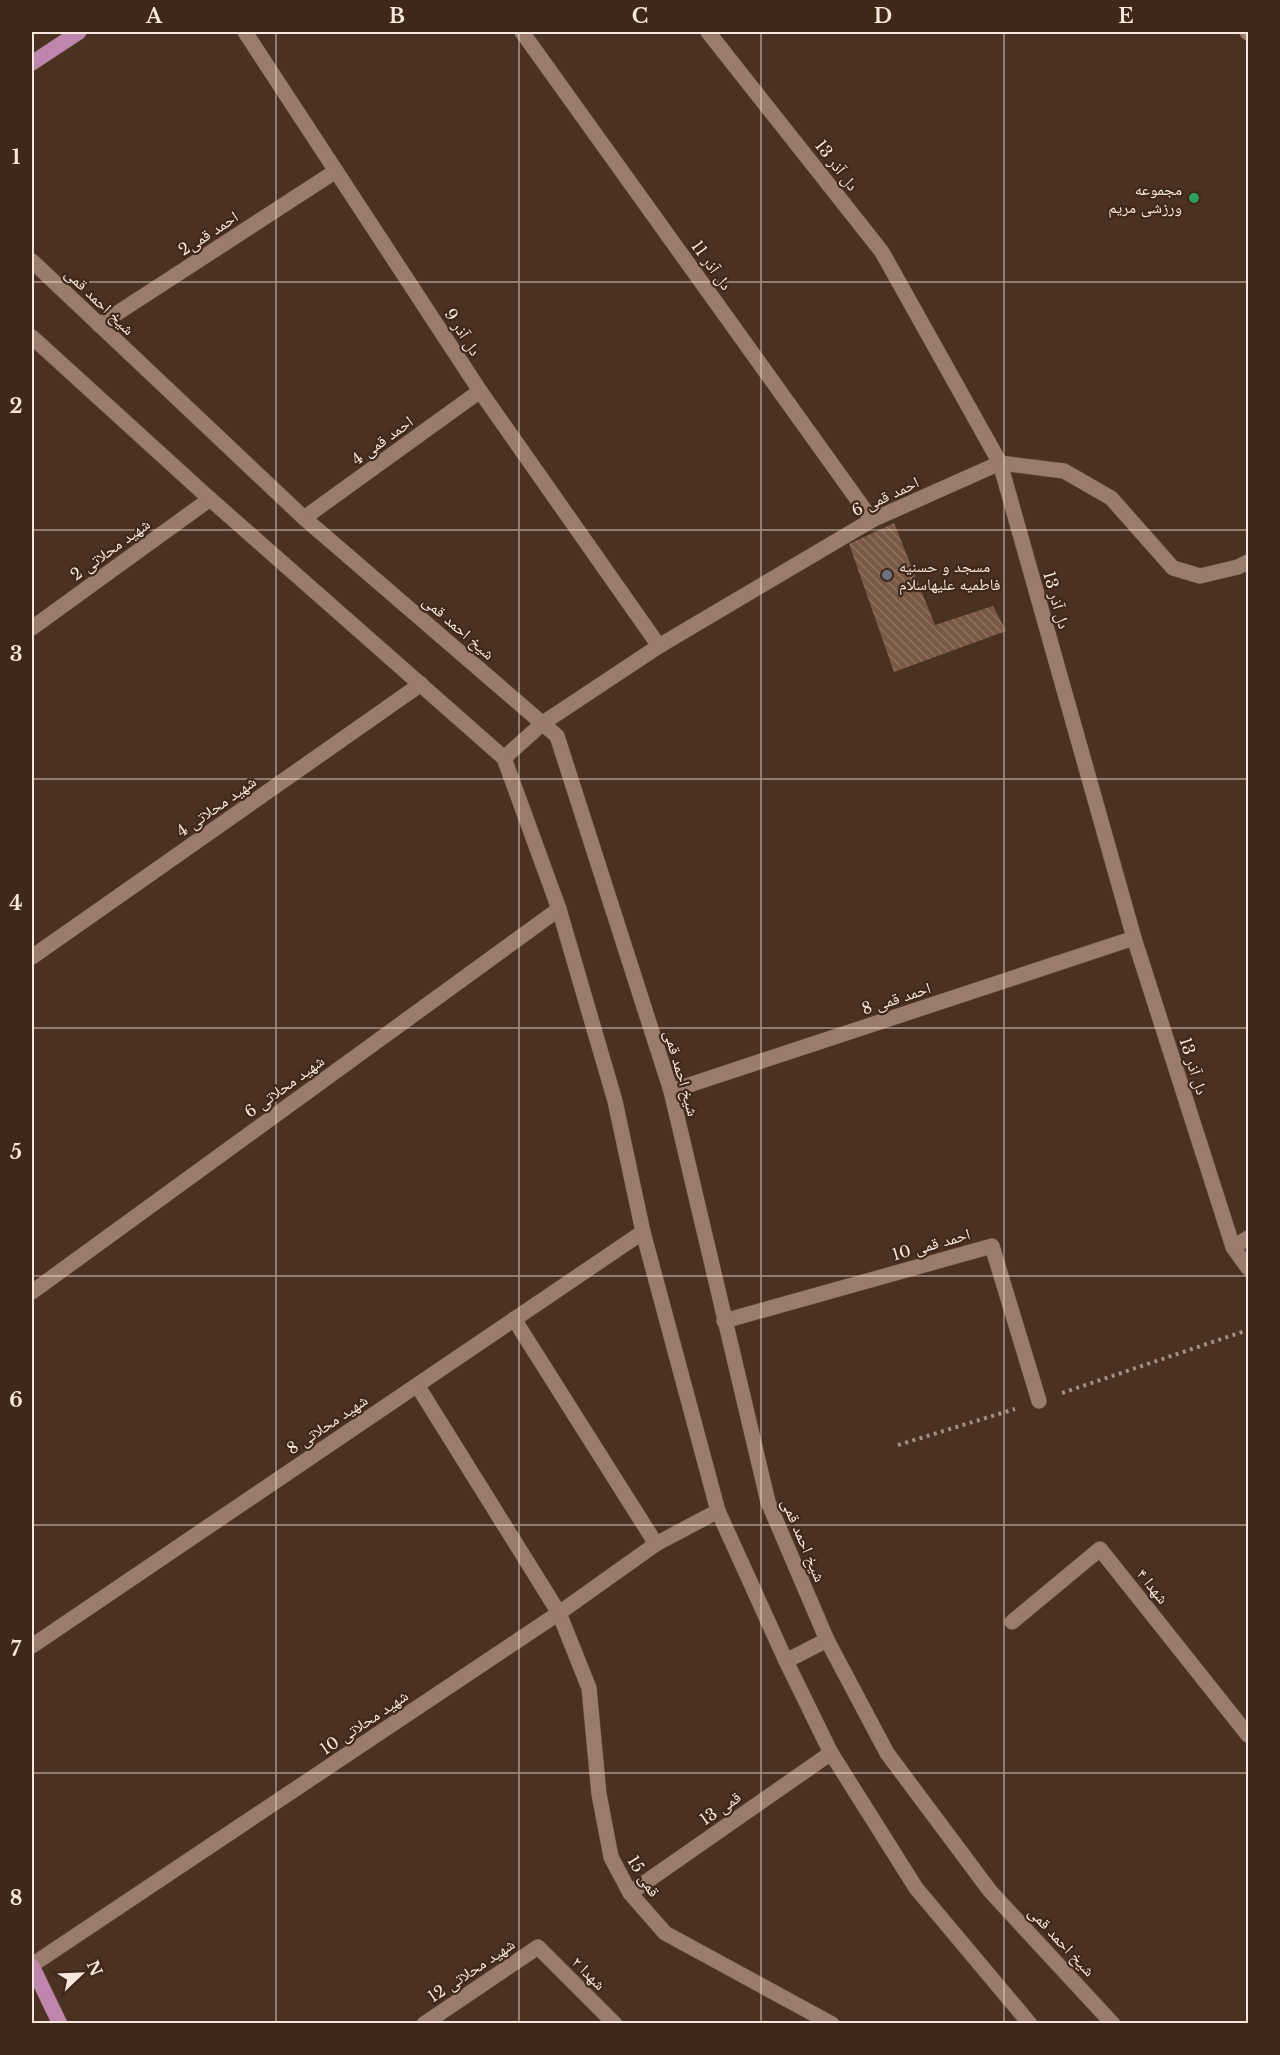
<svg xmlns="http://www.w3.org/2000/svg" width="1280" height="2055" font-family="'Libre Baskerville','Noto Naskh Arabic',serif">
	<defs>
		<pattern id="building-back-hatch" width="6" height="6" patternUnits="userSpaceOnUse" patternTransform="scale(1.5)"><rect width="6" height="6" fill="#795946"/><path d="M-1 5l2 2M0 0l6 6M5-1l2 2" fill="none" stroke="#8d7160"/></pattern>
	</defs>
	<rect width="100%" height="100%" fill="#4a3122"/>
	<path fill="url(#building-back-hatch)" d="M894 523 935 625 993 606 1006 631 894 672 849 544Z"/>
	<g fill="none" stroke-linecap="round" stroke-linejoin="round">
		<g stroke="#634f41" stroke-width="16">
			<g id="minor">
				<path d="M245 32 480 391 659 646"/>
				<path d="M522 32 872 520"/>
				<path d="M708 32 882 252 1000 463 1134 938 1233 1247 1248 1268"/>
				<path d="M1247 32 1248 33"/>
				<path d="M99 325 336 171"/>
				<path d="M304 518 480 391"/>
				<path d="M32 628 210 499"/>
				<path d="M504 758 543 723 659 646 872 520 1000 463 1064 471 1111 498 1173 568 1200 576 1238 567 1248 562"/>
				<path d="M32 957 421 684"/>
				<path d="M671 1091 1134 938"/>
				<path d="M1233 1247 1248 1238"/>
				<path d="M32 1292 559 909"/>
				<path d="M514 1319 656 1544"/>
				<path d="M724 1321 992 1246 1039 1401"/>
				<path d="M417 1385 559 1613 589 1688 599 1794 611 1857 630 1893 665 1933 832 2024"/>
				<path d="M1012 1622 1100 1549 1248 1735"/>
				<path d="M32 1646 643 1232"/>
				<path d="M786 1661 827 1640"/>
				<path d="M630 1893 831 1753"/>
				<path d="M32 1965 559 1613 656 1544 718 1511"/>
				<path d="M424 2024 538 1947 615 2024"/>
			</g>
		</g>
		<g stroke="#634f41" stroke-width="16">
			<g id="tertiary">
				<path d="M32 261 304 518 557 736 671 1091 768 1502 827 1640 887 1753 990 1891 1113 2024"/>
				<path d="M32 337 210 499 504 758 559 909 615 1101 643 1232 718 1511 786 1661 831 1753 916 1888 1030 2024"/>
			</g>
		</g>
		<g stroke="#634f41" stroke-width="16">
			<g id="primary">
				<path d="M32 63 79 32"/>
				<path d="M32 1966 60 2024"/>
			</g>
		</g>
		<g stroke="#a48f83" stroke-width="4" stroke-dasharray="3 4.5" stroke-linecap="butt">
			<path d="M1062 1393 1248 1330"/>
			<path d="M898 1445 1015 1409"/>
		</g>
		<use href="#minor" stroke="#997c6b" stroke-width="15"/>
		<use href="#tertiary" stroke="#997c6b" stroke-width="15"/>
		<use href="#primary" stroke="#be86ac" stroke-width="15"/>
	</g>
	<path fill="none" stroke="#f7e7dd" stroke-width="1.5" stroke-opacity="0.55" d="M276 32V2024M519 32V2024M761 32V2024M1004 32V2024M32 282H1248M32 530H1248M32 779H1248M32 1028H1248M32 1276H1248M32 1525H1248M32 1773H1248"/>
	<circle fill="#2e9e5b" stroke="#3f2719" stroke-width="2" cx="1194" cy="198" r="6"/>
	<circle fill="#6b7280" stroke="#3f2719" stroke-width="2" cx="887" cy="575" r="6"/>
	<g text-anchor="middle" stroke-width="4.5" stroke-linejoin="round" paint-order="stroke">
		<g font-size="16" fill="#f7e7dd" stroke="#3f2719">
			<text transform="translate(837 165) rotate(52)" y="6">دل آذر 13</text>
			<text transform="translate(208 233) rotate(-33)" y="6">احمد قمی2</text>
			<text transform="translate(712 265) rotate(54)" y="6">دل آذر 11</text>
			<text transform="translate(100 301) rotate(44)" y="6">شیخ احمد قمی</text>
			<text transform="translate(463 332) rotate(57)" y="6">دل آذر 9</text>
			<text transform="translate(382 440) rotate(-36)" y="6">احمد قمی 4</text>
			<text transform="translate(885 496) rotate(-25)" y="6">احمد قمی 6</text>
			<text transform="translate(110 549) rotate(-36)" y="6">شهید محلاتی 2</text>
			<text transform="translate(1057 600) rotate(74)" y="6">دل آذر 13</text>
			<text transform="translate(459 627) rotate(41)" y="6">شیخ احمد قمی</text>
			<text transform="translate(216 806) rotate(-35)" y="6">شهید محلاتی 4</text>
			<text transform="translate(896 998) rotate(-18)" y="6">احمد قمی 8</text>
			<text transform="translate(1194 1066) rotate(72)" y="6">دل آذر 13</text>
			<text transform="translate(682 1073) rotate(74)" y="6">شیخ احمد قمی</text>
			<text transform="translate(284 1086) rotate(-36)" y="6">شهید محلاتی 6</text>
			<text transform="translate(931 1244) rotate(-16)" y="6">احمد قمی 10</text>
			<text transform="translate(327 1424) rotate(-34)" y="6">شهید محلاتی 8</text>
			<text transform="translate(804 1540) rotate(67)" y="6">شیخ احمد قمی</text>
			<text transform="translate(1153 1586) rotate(51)" y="6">شهدا ۴</text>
			<text transform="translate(364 1722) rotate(-34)" y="6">شهید محلاتی 10</text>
			<text transform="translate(720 1808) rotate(-35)" y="6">قمی 13</text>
			<text transform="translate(644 1876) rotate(57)" y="6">قمی 15</text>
			<text transform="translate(1062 1941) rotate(47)" y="6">شیخ احمد قمی</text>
			<text transform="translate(471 1970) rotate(-34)" y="6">شهید محلاتی 12</text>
			<text transform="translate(589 1973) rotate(45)" y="6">شهدا ۲</text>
		</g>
		<g font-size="16" fill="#f7e7dd" stroke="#3f2719" text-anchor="end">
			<text x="1182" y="195">مجموعه<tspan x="1182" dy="18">ورزشی مریم</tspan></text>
			<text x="899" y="572" text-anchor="start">مسجد و حسنیه<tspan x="899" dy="18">فاطمیه علیهاسلام</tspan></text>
		</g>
	</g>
	<rect width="1280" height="2055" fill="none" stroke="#3f2719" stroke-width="66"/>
	<g transform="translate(81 1974) rotate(67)" stroke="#3f2719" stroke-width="4.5" paint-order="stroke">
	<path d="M0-4.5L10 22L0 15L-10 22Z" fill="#f7e7dd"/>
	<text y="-9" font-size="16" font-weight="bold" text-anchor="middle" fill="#f7e7dd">N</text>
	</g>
	<rect x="33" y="33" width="1214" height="1989" fill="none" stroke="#f7e7dd" stroke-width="2"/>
	<g font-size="20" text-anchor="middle" font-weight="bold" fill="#f7e7dd">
		<text x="154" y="23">A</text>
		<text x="397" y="23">B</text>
		<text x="640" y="23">C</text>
		<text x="883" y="23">D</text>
		<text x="1126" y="23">E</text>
		<text x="16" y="164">1</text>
		<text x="16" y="413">2</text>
		<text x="16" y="661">3</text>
		<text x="16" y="910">4</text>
		<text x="16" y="1159">5</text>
		<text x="16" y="1407">6</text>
		<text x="16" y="1656">7</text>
		<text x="16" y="1905">8</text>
	</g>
</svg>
